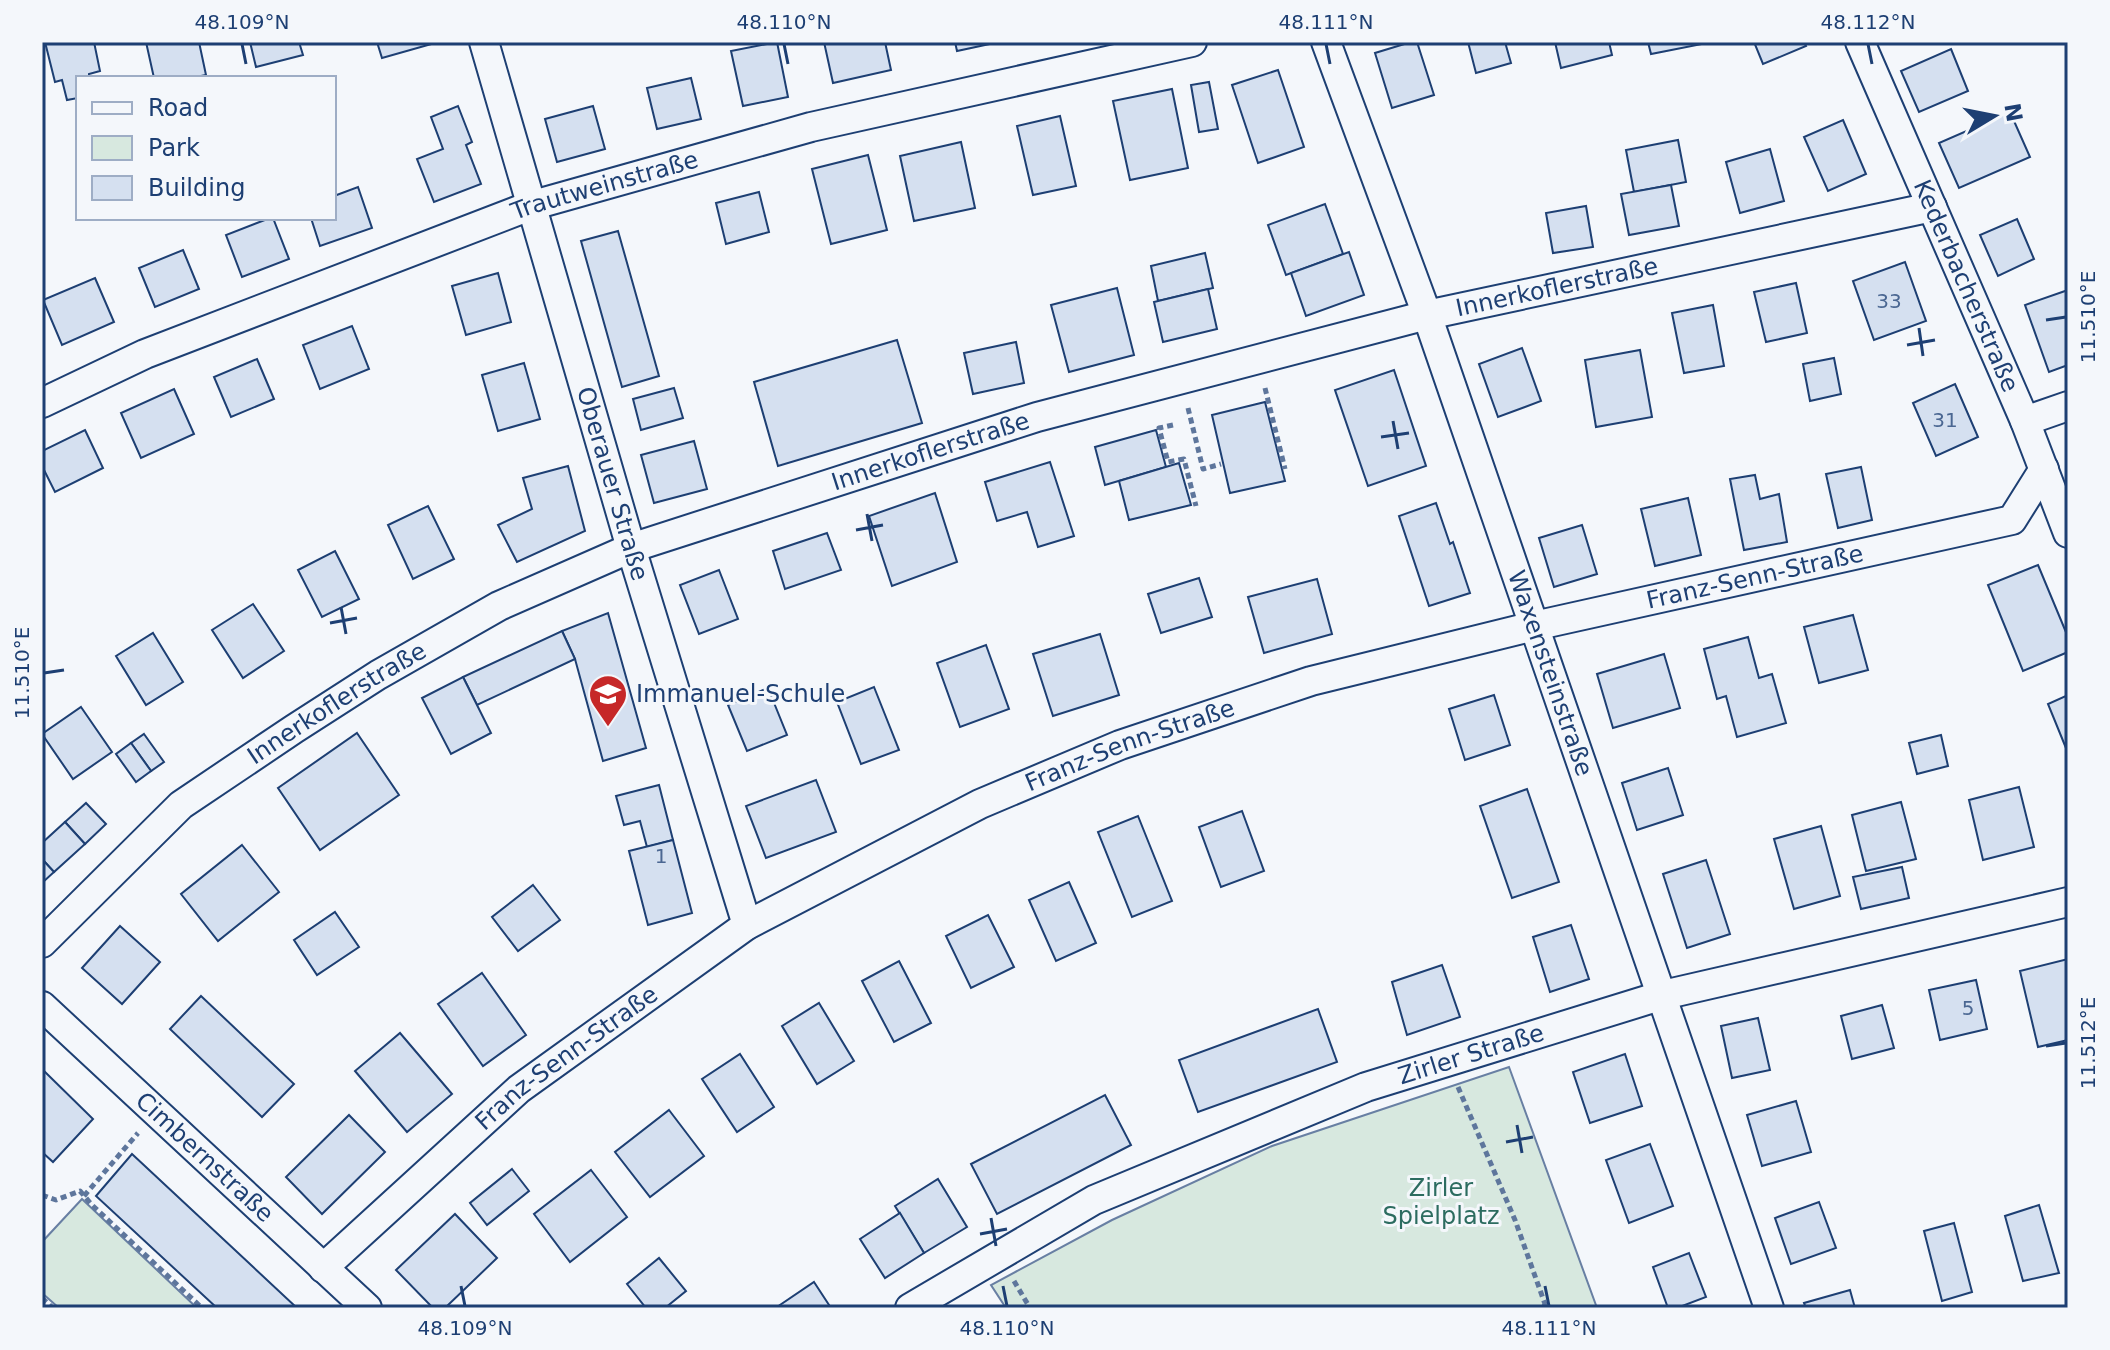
<svg xmlns="http://www.w3.org/2000/svg" width="2110" height="1350" font-family="'DejaVu Sans',sans-serif">
	<rect width="100%" height="100%" fill="#f4f7fb"/>
	<g fill="#d7e8df" stroke="#687fa3" stroke-width="2">
		<path d="M1509 1067 1597 1308H1006L991 1285 1112 1220 1272 1146Z"/>
		<path d="M82 1199 197 1308H59L42 1293V1242Z"/>
	</g>
	<g fill="#d5e0f0" stroke="#1d3f73" stroke-width="2">
		<path d="M45 42H94L100 71 89 74V78H78V98L67 100 62 80 55 82Z"/>
		<path d="M146 42H199L206 75 191 78H154Z"/>
		<path d="M250 42H299L303 55 256 67Z"/>
		<path d="M377 42H435V43L382 58Z"/>
		<path d="M777 42 788 97 743 106 731 51Z"/>
		<path d="M824 42H885L891 70 833 83Z"/>
		<path d="M955 42H999L957 51Z"/>
		<path d="M1411 42H1417L1434 95 1392 108 1375 53Z"/>
		<path d="M1468 42H1505L1511 63 1476 73Z"/>
		<path d="M1555 42H1609L1612 55 1561 68Z"/>
		<path d="M1648 42H1702V44L1651 54Z"/>
		<path d="M1754 42H1804L1806 46 1763 64Z"/>
		<path d="M1951 49 1968 91 1919 112 1901 71Z"/>
		<path d="M1278 70 1304 147 1258 163 1232 85Z"/>
		<path d="M691 78 701 119 657 129 647 88Z"/>
		<path d="M1209 82 1218 129 1199 132 1191 85Z"/>
		<path d="M1172 89 1188 168 1130 180 1113 101Z"/>
		<path d="M458 106 472 142 466 145 481 184 434 202 417 159 443 149 431 117Z"/>
		<path d="M593 106 605 149 557 162 545 119Z"/>
		<path d="M2010 112 2030 157 1959 188 1939 143Z"/>
		<path d="M1060 116 1076 186 1033 195 1017 126Z"/>
		<path d="M1843 120 1866 174 1828 191 1804 137Z"/>
		<path d="M1678 140 1686 182 1634 192 1626 150Z"/>
		<path d="M961 142 975 208 914 221 900 156Z"/>
		<path d="M1770 149 1784 201 1740 213 1726 162Z"/>
		<path d="M868 155 887 230 831 244 812 169Z"/>
		<path d="M1671 185 1679 226 1629 235 1621 194Z"/>
		<path d="M358 187 372 228 320 246 311 218H334V196Z"/>
		<path d="M759 192 769 232 726 244 716 203Z"/>
		<path d="M1325 204 1343 254 1286 275 1268 225Z"/>
		<path d="M1586 206 1593 247 1553 253 1546 213Z"/>
		<path d="M270 218H273L289 259 242 277 226 235Z"/>
		<path d="M2017 219 2034 259 1998 276 1980 235Z"/>
		<path d="M618 231 659 376 622 387 581 241Z"/>
		<path d="M183 250 199 289 155 307 139 268Z"/>
		<path d="M1349 252 1364 295 1306 316 1291 273Z"/>
		<path d="M1205 253 1213 288 1158 301 1151 266Z"/>
		<path d="M1905 262 1926 321 1874 340 1853 281Z"/>
		<path d="M498 273 511 322 466 335 452 286Z"/>
		<path d="M95 278 114 322 62 345 43 300Z"/>
		<path d="M1796 283 1807 333 1766 342 1754 292Z"/>
		<path d="M1117 288 1134 355 1069 372 1051 305Z"/>
		<path d="M1208 289 1217 329 1163 342 1154 302Z"/>
		<path d="M2068 290V365L2049 372 2025 305Z"/>
		<path d="M1713 305 1724 366 1684 373 1672 313Z"/>
		<path d="M352 326 369 369 320 389 303 345Z"/>
		<path d="M897 340 922 423 778 466 754 382Z"/>
		<path d="M1016 342 1024 383 973 394 964 353Z"/>
		<path d="M1522 348 1541 401 1498 417 1479 364Z"/>
		<path d="M1640 350 1652 417 1596 427 1585 360Z"/>
		<path d="M1834 358 1841 394 1810 401 1803 364Z"/>
		<path d="M257 359 274 399 231 417 214 377Z"/>
		<path d="M524 363 540 419 498 431 482 375Z"/>
		<path d="M1394 370 1426 466 1368 486 1335 390Z"/>
		<path d="M1955 384 1978 437 1936 456 1913 403Z"/>
		<path d="M674 388 683 418 641 430 633 399Z"/>
		<path d="M174 389 194 434 141 458 121 413Z"/>
		<path d="M1265 402 1285 481 1230 493 1212 415Z"/>
		<path d="M85 430 103 468 55 492 42 466V451Z"/>
		<path d="M1156 430 1166 467 1105 485 1095 447Z"/>
		<path d="M694 441 707 489 654 503 641 455Z"/>
		<path d="M1050 462 1074 536 1038 547 1027 512 997 521 985 482Z"/>
		<path d="M1179 463 1191 505 1129 520 1119 481Z"/>
		<path d="M568 466 585 531 517 562 498 525 532 509 523 478Z"/>
		<path d="M1861 467 1872 520 1838 528 1826 474Z"/>
		<path d="M1755 475 1760 499 1779 494 1787 542 1744 550 1730 479Z"/>
		<path d="M935 493 957 562 892 586 869 516Z"/>
		<path d="M1688 498 1701 555 1655 566 1641 509Z"/>
		<path d="M1436 503 1450 544 1453 542 1470 593 1429 606 1399 516Z"/>
		<path d="M428 506 454 559 413 579 388 525Z"/>
		<path d="M1582 525 1597 574 1554 587 1539 538Z"/>
		<path d="M827 533 841 570 785 589 773 551Z"/>
		<path d="M335 551 359 599 322 617 298 570Z"/>
		<path d="M2038 565 2068 637V652L2023 671 1988 585Z"/>
		<path d="M719 570 738 619 699 634 680 585Z"/>
		<path d="M1199 578 1212 617 1161 633 1148 594Z"/>
		<path d="M1317 579 1332 634 1264 653 1248 597Z"/>
		<path d="M253 604 284 651 243 678 212 630Z"/>
		<path d="M608 613 646 748 603 761 575 659 562 631Z"/>
		<path d="M1853 615 1868 670 1819 683 1804 627Z"/>
		<path d="M562 631 575 659 477 705 463 677Z"/>
		<path d="M153 633 183 682 146 705 116 656Z"/>
		<path d="M1100 634 1119 695 1053 716 1033 654Z"/>
		<path d="M1748 637 1759 678 1772 674 1786 723 1737 737 1726 696 1717 699 1704 649Z"/>
		<path d="M986 645 1009 709 960 727 937 663Z"/>
		<path d="M1664 654 1680 708 1613 728 1597 674Z"/>
		<path d="M463 677 491 733 451 754 422 698Z"/>
		<path d="M874 687 899 750 861 764 837 702Z"/>
		<path d="M768 688 787 735 747 751 728 705Z"/>
		<path d="M1494 695 1510 745 1465 760 1449 709Z"/>
		<path d="M2068 695V753L2048 704Z"/>
		<path d="M81 707 112 752 73 779 42 734Z"/>
		<path d="M357 733 399 795 320 850 278 788Z"/>
		<path d="M144 734 164 762 151 771 131 743Z"/>
		<path d="M1941 735 1948 766 1917 774 1909 743Z"/>
		<path d="M131 743 151 771 136 782 116 754Z"/>
		<path d="M1668 768 1683 815 1637 830 1622 783Z"/>
		<path d="M816 780 836 832 766 858 746 806Z"/>
		<path d="M659 785 673 840 647 847 640 821 624 825 616 796Z"/>
		<path d="M2019 787 2034 847 1983 860 1969 800Z"/>
		<path d="M1527 789 1559 882 1512 898 1480 806Z"/>
		<path d="M1901 802 1916 859 1866 871 1852 815Z"/>
		<path d="M86 803 106 824 85 844 65 822Z"/>
		<path d="M1242 811 1264 871 1221 887 1199 827Z"/>
		<path d="M1138 816 1172 901 1132 917 1098 832Z"/>
		<path d="M65 822 85 844 54 872 42 859V843Z"/>
		<path d="M1821 826 1840 896 1794 909 1774 839Z"/>
		<path d="M673 840 692 913 648 925 629 851Z"/>
		<path d="M242 845 279 892 218 941 181 894Z"/>
		<path d="M42 859 54 872 42 883Z"/>
		<path d="M1706 860 1730 934 1687 948 1663 874Z"/>
		<path d="M1902 867 1909 898 1861 909 1853 877Z"/>
		<path d="M1069 882 1096 943 1056 961 1029 900Z"/>
		<path d="M533 885 560 920 518 951 492 917Z"/>
		<path d="M335 912 359 947 317 975 294 940Z"/>
		<path d="M988 915 1014 967 971 988 946 936Z"/>
		<path d="M1571 925 1589 979 1550 992 1533 937Z"/>
		<path d="M120 926 160 962 122 1004 82 968Z"/>
		<path d="M2068 959V1040L2038 1047 2020 971Z"/>
		<path d="M899 961 931 1023 894 1042 862 981Z"/>
		<path d="M1442 965 1460 1017 1407 1035 1392 982Z"/>
		<path d="M482 973 526 1035 483 1066 438 1004Z"/>
		<path d="M1976 980 1987 1029 1940 1040 1929 990Z"/>
		<path d="M201 996 294 1084 262 1117 170 1029Z"/>
		<path d="M819 1003 854 1061 817 1084 782 1026Z"/>
		<path d="M1882 1005 1894 1048 1852 1059 1841 1016Z"/>
		<path d="M1318 1009 1337 1062 1198 1112 1179 1060Z"/>
		<path d="M1758 1018 1770 1070 1732 1078 1721 1026Z"/>
		<path d="M400 1033 452 1094 407 1132 355 1071Z"/>
		<path d="M740 1054 774 1107 737 1132 702 1079Z"/>
		<path d="M1625 1054 1642 1106 1590 1123 1573 1072Z"/>
		<path d="M42 1069 93 1119 53 1162 42 1152Z"/>
		<path d="M1105 1095 1131 1145 997 1214 971 1164Z"/>
		<path d="M1796 1101 1811 1152 1762 1166 1747 1115Z"/>
		<path d="M669 1110 704 1156 650 1197 615 1152Z"/>
		<path d="M349 1115 385 1152 322 1214 286 1177Z"/>
		<path d="M1650 1144 1673 1206 1629 1223 1606 1160Z"/>
		<path d="M132 1154 297 1308H217L96 1196Z"/>
		<path d="M512 1169 529 1191 487 1225 470 1203Z"/>
		<path d="M591 1170 627 1217 570 1262 534 1214Z"/>
		<path d="M938 1179 967 1227 924 1253 895 1206Z"/>
		<path d="M1819 1202 1836 1248 1791 1264 1775 1218Z"/>
		<path d="M2039 1205 2059 1273 2023 1281 2005 1216Z"/>
		<path d="M900 1213 924 1253 885 1278 860 1239Z"/>
		<path d="M455 1214 497 1258 445 1308H433L396 1270Z"/>
		<path d="M1954 1223 1972 1292 1942 1301 1924 1231Z"/>
		<path d="M1689 1253 1706 1297 1677 1308H1668L1653 1267Z"/>
		<path d="M659 1258 686 1291 665 1308H646L627 1284Z"/>
		<path d="M814 1282 831 1308H777V1307Z"/>
		<path d="M1850 1290 1855 1308H1806L1804 1303Z"/>
	</g>
	<g fill="none" stroke-linecap="round" stroke-linejoin="round">
		<g stroke="#1d3f73" stroke-width="32">
			<g id="minor">
				<path id="s1" d="M484 42 631 548 747 925"/>
				<path id="s2" d="M1326 42 1427 315 1769 1308"/>
				<path id="s3" d="M1860 42 2025 421 2068 533"/>
				<path id="s4" d="M42 403 145 354 530 206 811 127 1192 42"/>
				<path d="M2025 421 2068 406"/>
				<path id="s5" d="M42 943 181 805 294 729 378 675 499 606 631 548 1037 417 1427 315 1932 207"/>
				<path id="s6" d="M42 1006 367 1308"/>
				<path id="s7" d="M323 1268 519 1089 747 925 980 804 1120 745 1311 681 1534 626 2012 520 2044 469"/>
				<path id="s8" d="M910 1308 1094 1200 1366 1087 1663 995 2068 902"/>
			</g>
		</g>
		<g stroke="#5e769c" stroke-width="5" stroke-dasharray="6 4" stroke-linecap="butt">
			<path d="M1265 388 1285 469"/>
			<path d="M1188 408 1203 469 1221 464"/>
			<path d="M1173 425 1159 428 1168 462 1184 459 1196 506"/>
			<path d="M1458 1087 1515 1220 1545 1304 1543 1308"/>
			<path d="M42 1195 56 1200 80 1191 92 1205 202 1308"/>
			<path d="M84 1196 138 1133"/>
			<path d="M1014 1281 1030 1308"/>
			<path d="M42 1298 53 1308"/>
		</g>
		<use href="#minor" stroke="#f4f7fb" stroke-width="28"/>
	</g>
	<path fill="none" stroke="#1d3f73" stroke-width="3" d="M242 44 246 64M784 44 788 64M1326 44 1330 64M1868 44 1872 64M2046 320 2066 317M1919 328 1923 356M1907 345 1935 340M1393 421 1398 449M1381 437 1409 433M867 514 872 541M856 530 883 525M341 607 346 634M330 623 357 618M44 673 64 670M2046 1046 2066 1043M1517 1125 1522 1153M1506 1142 1533 1137M991 1218 996 1246M980 1234 1007 1229M461 1286 465 1306M1003 1286 1007 1306M1545 1286 1549 1306"/>
	<defs>
		<g id="school-pin" transform="scale(2)"><path d="M0 17L-7.5 6A9.5 9.5 0 1 1 7.5 6Z" fill="#c62828" stroke="#f4f7fb"/><path d="M0-5L7-2L0 1L-7-2ZM-4 1L0 2.5L4 1V4Q0 6-4 4Z" fill="#fff"/></g>
	</defs>
	<g fill-rule="evenodd">
		<use href="#school-pin" x="608" y="694"/>
	</g>
	<g text-anchor="middle" stroke-width="6" stroke-linejoin="round" paint-order="stroke">
		<g font-size="20" fill="#4b6792">
			<text x="1889" y="308">33</text>
			<text x="1945" y="427">31</text>
			<text x="661" y="863">1</text>
			<text x="1968" y="1015">5</text>
		</g>
		<g font-size="24" fill="#1d3f73" stroke="#f4f7fb">
			<text dy="8" stroke="none"><textPath href="#s4" startOffset="604">Trautweinstraße</textPath></text>
			<text dy="8" stroke="none"><textPath href="#s3" startOffset="266">Kederbacherstraße</textPath></text>
			<text dy="8" stroke="none"><textPath href="#s5" startOffset="1678">Innerkoflerstraße</textPath></text>
			<text dy="8" stroke="none"><textPath href="#s5" startOffset="1030">Innerkoflerstraße</textPath></text>
			<text dy="8" stroke="none"><textPath href="#s1" startOffset="460">Oberauer Straße</textPath></text>
			<text dy="8" stroke="none"><textPath href="#s7" startOffset="1618">Franz-Senn-Straße</textPath></text>
			<text dy="8" stroke="none"><textPath href="#s2" startOffset="670">Waxensteinstraße</textPath></text>
			<text dy="8" stroke="none"><textPath href="#s5" startOffset="382">Innerkoflerstraße</textPath></text>
			<text dy="8" stroke="none"><textPath href="#s7" startOffset="970">Franz-Senn-Straße</textPath></text>
			<text dy="8" stroke="none"><textPath href="#s8" startOffset="618">Zirler Straße</textPath></text>
			<text dy="8" stroke="none"><textPath href="#s7" startOffset="322">Franz-Senn-Straße</textPath></text>
			<text dy="8" stroke="none"><textPath href="#s6" startOffset="222">Cimbernstraße</textPath></text>
		</g>
		<g font-size="24" fill="#1d3f73" stroke="#f4f7fb" text-anchor="start">
			<text x="636" y="702">Immanuel-Schule</text>
		</g>
		<g font-size="24" fill="#2c6c60" stroke="#f4f7fb">
			<text x="1441" y="1196">Zirler<tspan x="1441" dy="28">Spielplatz</tspan></text>
		</g>
	</g>
	<rect width="2110" height="1350" fill="none" stroke="#f4f7fb" stroke-width="88"/>
	<rect x="76" y="76" width="260" height="144" fill="#f4f7fb" stroke="#9eadc5" stroke-width="2"/>
	<rect x="92" y="102" width="40" height="12" fill="#f4f7fb" stroke="#9eadc5" stroke-width="2"/>
	<text x="148" y="116" font-size="24" fill="#1d3f73">Road</text>
	<rect x="92" y="136" width="40" height="24" fill="#d7e8df" stroke="#9eadc5" stroke-width="2"/>
	<text x="148" y="156" font-size="24" fill="#1d3f73">Park</text>
	<rect x="92" y="176" width="40" height="24" fill="#d5e0f0" stroke="#9eadc5" stroke-width="2"/>
	<text x="148" y="196" font-size="24" fill="#1d3f73">Building</text>
	<g transform="translate(1994 116) rotate(80)" stroke="#f4f7fb" stroke-width="6" paint-order="stroke">
	<path d="M0-6L14 30L0 20L-14 30Z" fill="#1d3f73"/>
	<text y="-12" font-size="22" font-weight="bold" text-anchor="middle" fill="#1d3f73">N</text>
	</g>
	<rect x="44" y="44" width="2022" height="1262" fill="none" stroke="#1d3f73" stroke-width="3"/>
	<g font-size="20" text-anchor="middle" fill="#1d3f73">
		<text x="242" y="29">48.109°N</text>
		<text x="784" y="29">48.110°N</text>
		<text x="1326" y="29">48.111°N</text>
		<text x="1868" y="29">48.112°N</text>
		<text transform="translate(2088 317) rotate(-90)" y="7">11.510°E</text>
		<text transform="translate(22 673) rotate(-90)" y="7">11.510°E</text>
		<text transform="translate(2088 1043) rotate(-90)" y="7">11.512°E</text>
		<text x="465" y="1335">48.109°N</text>
		<text x="1007" y="1335">48.110°N</text>
		<text x="1549" y="1335">48.111°N</text>
	</g>
</svg>
